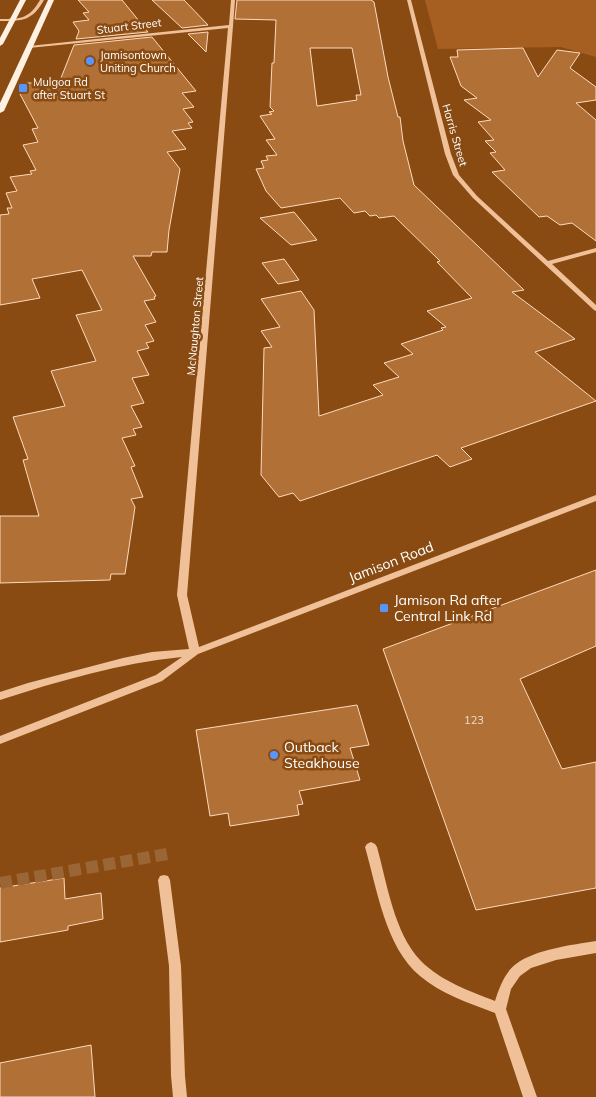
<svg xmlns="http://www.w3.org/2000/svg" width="596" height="1097" font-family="Mulish,sans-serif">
	<rect width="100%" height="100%" fill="#894b12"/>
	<path fill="#a75f21" d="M425 0H596V57L561 47 438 49Z"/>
	<g fill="#b17036" stroke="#fcdbbe" fill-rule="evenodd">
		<path d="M78 0H122L148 32 76 39 79 31 73 22 89 20 83 13 89 12Z"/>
		<path d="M152 0H184L208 25 182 28Z"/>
		<path d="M237 0H371L374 2 388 77 398 117H400L403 141 414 185 524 290 512 292 575 339 535 352 596 401 461 448 472 459 450 467 437 455 300 501 293 493 279 497 261 475 264 348 272 347 261 331 280 327 261 299 301 291 314 310 319 416 383 395 373 385 399 377 384 363 413 354 401 344 443 330 441 328 446 327 427 311 472 298 437 262 440 261 394 216 379 218 376 215 370 216 365 211 354 213 340 198 281 208 266 191 256 169 264 168 261 161 268 160 266 156 277 155 266 140 275 139 260 116 272 114 269 112 274 111 270 107 272 63H274L276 20 235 19ZM310 48H352L361 95H356L357 100 317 106Z"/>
		<path d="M208 32 206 52 188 34Z"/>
		<path d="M152 37 196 91 182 93 194 107 183 109 193 122 188 123 192 128 172 131 186 149 167 152 180 169 169 230 167 252H152L151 256H133L156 296 154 297 155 299 144 301 156 322 145 325 154 341 146 343 149 348 137 351 149 375 132 378 144 403 131 406 142 427 133 429 136 435 122 438 135 466 131 467 143 497 131 499 135 507 125 574H111L110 580 0 583V516H39L23 460 28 459 13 417 65 406 51 371 96 361 76 315 102 310 82 270 32 279 40 298 0 305V215L9 214 7 208H12L6 193 17 191 10 177 32 174 30 171 36 170 23 145 38 142 32 129 38 128 20 94 24 83H59L74 45Z"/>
		<path d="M523 48 538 77 557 50 580 53 570 68 596 87V100L576 103 596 120V241L572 223 560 225 547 216 539 217 492 172 505 170 490 153 496 152 485 141 494 140 478 122 491 120 464 100 477 98 461 86 450 57H458L457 50Z"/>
		<path d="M294 212 317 240 291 245 260 218Z"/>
		<path d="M284 259 299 280 278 284 262 263Z"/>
		<path d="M596 570V646L520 679 562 769 596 762V888L476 910 383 649Z"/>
		<path d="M357 705 369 745 350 748 360 780 299 791 303 804 297 805 299 815 230 826 228 813 210 816 196 730Z"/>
		<path d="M64 878 65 899 101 893 103 919 68 926V930L0 942V888Z"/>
		<path d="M91 1045 95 1097H0V1063Z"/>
	</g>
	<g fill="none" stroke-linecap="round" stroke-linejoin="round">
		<path stroke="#9b6636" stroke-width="12" stroke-dasharray="12 5.5" stroke-linecap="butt" d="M0 883 167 854"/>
		<g fill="#f0c198" fill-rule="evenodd">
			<path d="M40 0H44C32 21 23 21 0 21V19C21 19 29 19 40 0Z"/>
			<path d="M231 0H235L233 26 187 595 199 647 596 495V501L198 654 162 681 0 744V736L156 675 182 657C120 663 59 681 0 700V692L28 683 123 658 152 652 189 649 177 595 228 28 29 48 27 47 29 46 229 25Z"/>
			<path d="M407 0H411L451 154 459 175 477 196 548 261 596 248V252L552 264 596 305V311L594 310 473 198 453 175 445 154Z"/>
			<path d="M371 842 375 844 377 847C387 883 394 933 421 961 441 981 469 991 495 1001 499 988 505 972 516 964 536 949 572 945 596 941V953L556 960 531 968 520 976 511 989 506 1009 537 1097H523L495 1013C469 1003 441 994 420 976 385 947 377 888 365 847L367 844Z"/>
			<path d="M164 875 168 876 170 880 181 966 185 1076 187 1097H173L171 1076 169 966 158 880 160 876Z"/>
		</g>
		<g fill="#fff1e1" fill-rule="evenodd">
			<path d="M20 0H26L3 44 0 46V38Z"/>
			<path d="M48 0H54L4 111 0 113V103Z"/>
		</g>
	</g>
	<g fill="#5796ff" stroke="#894b12" stroke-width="2">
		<circle cx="90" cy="61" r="5"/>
		<rect x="18" y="83" width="10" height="10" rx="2.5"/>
		<rect x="379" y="603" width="10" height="10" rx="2.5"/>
		<circle cx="274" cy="755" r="5"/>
	</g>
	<g text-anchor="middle" stroke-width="5" stroke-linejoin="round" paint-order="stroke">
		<g font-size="11" fill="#fff" stroke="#894b12">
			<text transform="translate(129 26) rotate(-7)" y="4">Stuart Street</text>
			<text transform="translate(455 135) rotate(74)" y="4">Harris Street</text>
			<text transform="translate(195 326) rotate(-85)" y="4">McNaughton Street</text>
		</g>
		<g font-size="11" fill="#fff" stroke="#894b12" text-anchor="start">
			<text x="100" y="59">Jamisontown<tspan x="100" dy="13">Uniting Church</tspan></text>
			<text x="33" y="86">Mulgoa Rd<tspan x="33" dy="13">after Stuart St</tspan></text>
		</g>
		<g font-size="11" fill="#ecdbcd">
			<text x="474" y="724">123</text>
		</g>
		<g font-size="14" fill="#fff" stroke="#894b12">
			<text transform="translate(391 562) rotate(-21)" y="5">Jamison Road</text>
		</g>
		<g font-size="14" fill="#fff" stroke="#894b12" text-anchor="start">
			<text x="394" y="605">Jamison Rd after<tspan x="394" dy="16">Central Link Rd</tspan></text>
			<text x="284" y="752">Outback<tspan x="284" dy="16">Steakhouse</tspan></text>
		</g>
	</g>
</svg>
